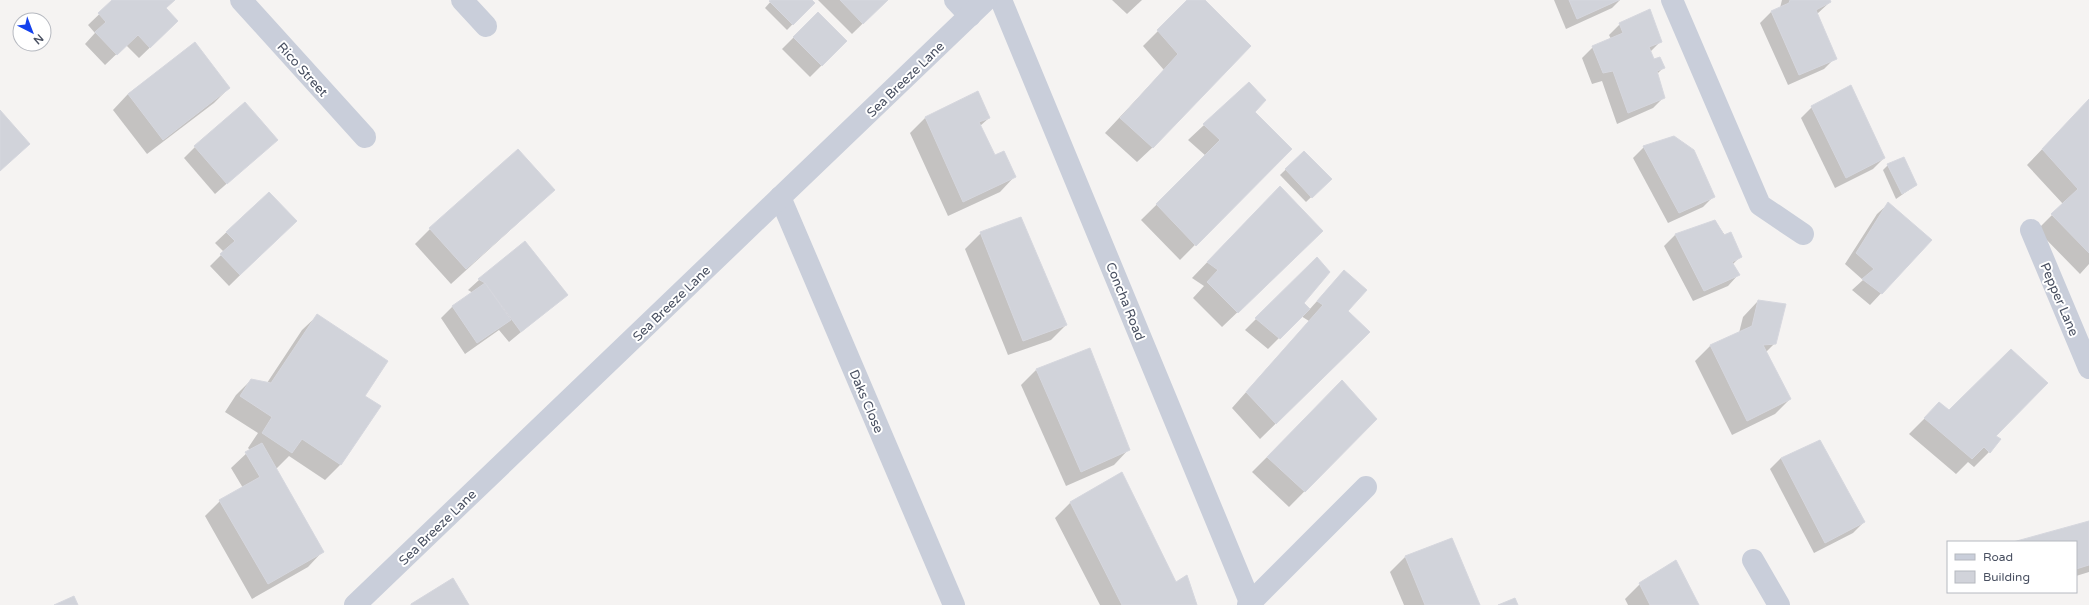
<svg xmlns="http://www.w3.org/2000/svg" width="2089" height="605" font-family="'Varela Round',sans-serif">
	<rect width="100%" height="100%" fill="#f5f3f2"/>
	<g fill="#0003">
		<path d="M114 0H174L165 9 166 32 139 58 126 45 105 65 85 44 95 33 88 25Z"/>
		<path d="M772 0H810L813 3 787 30 765 8Z"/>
		<path d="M818 0H887L852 34Z"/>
		<path d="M1112 0H1142L1127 14Z"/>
		<path d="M1189 0H1203L1153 147 1137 162 1105 133 1164 70 1143 46Z"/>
		<path d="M1554 0H1620L1612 8 1566 29Z"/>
		<path d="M1782 0H1829L1830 2 1817 14 1835 58 1824 69 1788 85 1760 23 1771 12 1780 8Z"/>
		<path d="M818 13 846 41 810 77 782 49Z"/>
		<path d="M1620 24 1661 41 1650 52 1653 60 1664 67 1657 74 1664 97 1653 108 1617 124 1602 81 1592 84 1582 58 1593 47 1611 39 1609 35Z"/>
		<path d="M195 44 229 88 214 103 147 154 113 110 128 94Z"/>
		<path d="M1249 83 1253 112 1290 149 1180 260 1141 220 1206 156 1188 140Z"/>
		<path d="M978 92 989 118 980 126 995 157 1015 176 1000 192 948 216 910 133 925 118Z"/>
		<path d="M2089 100V264L2080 274 2037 230 2063 204 2027 165Z"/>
		<path d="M1812 107 1884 158 1873 169 1835 188 1801 118Z"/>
		<path d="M276 140 215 194 184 158 195 147Z"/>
		<path d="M1644 147 1714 196 1703 207 1668 223 1633 158Z"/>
		<path d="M1304 152 1330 179 1306 202 1280 175Z"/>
		<path d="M1888 165 1916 185 1896 199 1883 170Z"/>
		<path d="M554 190 451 284 415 244 430 229Z"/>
		<path d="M1265 202 1307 246 1222 327 1193 298 1204 286 1192 278Z"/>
		<path d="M1888 204 1931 240 1870 305 1852 290 1863 280 1845 264 1877 214Z"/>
		<path d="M253 207 284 232 229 286 210 266 224 252 215 243Z"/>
		<path d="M1715 221 1740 257 1732 265 1738 275 1728 286 1693 301 1664 246 1675 235Z"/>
		<path d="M981 233 1066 325 1051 340 1008 355 965 249Z"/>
		<path d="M525 242 567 294 509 342 499 330 465 354 441 318 452 307 473 293 468 290 479 280Z"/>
		<path d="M1317 258 1303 303 1309 310 1344 271 1347 311 1354 347 1260 439 1232 408 1309 321 1301 316 1268 349 1245 330Z"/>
		<path d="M1758 301 1775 343 1766 352 1790 399 1775 414 1732 435 1695 361 1710 346 1739 333 1743 317Z"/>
		<path d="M318 315 364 396 379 406 340 465 325 480 289 456 276 469 323 551 308 567 252 599 205 516 220 501 243 488 231 468 250 450 248 448 258 433 225 412 236 395 251 380 267 383 302 330Z"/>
		<path d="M1036 370 1129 449 1114 465 1066 486 1021 385Z"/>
		<path d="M1342 382 1376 419 1289 507 1252 472Z"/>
		<path d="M1940 403 1949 411 1995 436 1989 452 1974 467 1968 462 1956 474 1909 434Z"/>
		<path d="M1781 458 1864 522 1853 533 1814 553 1770 469Z"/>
		<path d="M1121 473 1176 583 1186 577 1196 605H1100L1055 518 1070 503Z"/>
		<path d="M2089 522V572L2076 576V542H2017Z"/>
		<path d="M1452 539 1479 605H1404L1390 572 1405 557Z"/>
		<path d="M1640 584 1698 605H1628L1625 599Z"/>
	</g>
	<g fill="#d1d3da" stroke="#d6d7de">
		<path d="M112 0H175L166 8 178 21 150 48 138 35 117 55 95 32 106 22 98 13Z"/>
		<path d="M771 0H812L815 3 793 25 769 1Z"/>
		<path d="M840 0H888L863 24Z"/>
		<path d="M1187 0H1205L1251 46 1153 148 1120 118 1178 54 1157 30Z"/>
		<path d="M1569 0H1619L1577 19Z"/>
		<path d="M1790 0H1830L1831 2 1816 10 1837 59 1799 75 1771 11 1789 3Z"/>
		<path d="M1650 9 1662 42 1649 47 1654 59 1660 57 1665 68 1657 71 1665 98 1628 113 1613 71 1603 73 1592 46 1623 33 1619 23Z"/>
		<path d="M818 12 847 41 822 66 793 37Z"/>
		<path d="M195 42 230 88 163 140 128 94Z"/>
		<path d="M1249 82 1266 100 1255 112 1292 149 1196 246 1156 204 1220 140 1203 124Z"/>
		<path d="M1851 85 1885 158 1846 178 1811 106Z"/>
		<path d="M978 91 990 118 979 122 995 155 1004 151 1016 177 963 202 925 117Z"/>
		<path d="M2089 99V253L2051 214 2078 189 2042 149Z"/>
		<path d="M245 102 278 140 227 184 194 146Z"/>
		<path d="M0 110 30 144 0 171Z"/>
		<path d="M1674 136 1694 150 1715 197 1679 213 1643 146Z"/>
		<path d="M518 149 555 190 466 269 429 228Z"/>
		<path d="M1304 151 1332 179 1312 198 1285 169Z"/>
		<path d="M1904 157 1917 185 1902 194 1887 164Z"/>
		<path d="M1280 186 1323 231 1238 313 1207 282 1218 270 1207 262Z"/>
		<path d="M269 192 297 221 240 275 220 254 235 241 226 232Z"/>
		<path d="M1888 202 1932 240 1882 294 1862 279 1874 269 1856 253Z"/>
		<path d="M1021 217 1067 325 1023 341 980 232Z"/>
		<path d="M1715 220 1724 235 1731 232 1742 257 1732 262 1740 275 1704 291 1675 234Z"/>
		<path d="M525 241 568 295 521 332 485 283 478 279Z"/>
		<path d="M1317 257 1330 272 1304 303 1310 309 1280 339 1255 318Z"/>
		<path d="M1344 270 1367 290 1348 311 1370 332 1276 424 1246 392 1323 305 1317 301Z"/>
		<path d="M485 283 511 320 477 343 452 306Z"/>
		<path d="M1758 300 1786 304 1776 344 1763 345 1791 399 1747 421 1710 345 1752 326Z"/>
		<path d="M317 314 388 361 365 396 381 406 341 465 302 439 292 453 262 433 272 417 240 396 251 379 271 383Z"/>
		<path d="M1090 348 1130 450 1081 472 1036 369Z"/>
		<path d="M2011 349 2048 383 1996 436 2001 439 1990 453 1984 447 1972 459 1924 418 1939 402 1949 410Z"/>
		<path d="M1342 380 1377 419 1305 492 1267 457Z"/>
		<path d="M1820 440 1865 522 1825 543 1781 458Z"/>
		<path d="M262 443 324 552 268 584 219 500 260 477 245 452Z"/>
		<path d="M1122 472 1176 582 1187 575 1197 605H1122L1070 502Z"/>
		<path d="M2089 521V565L2076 569V542H2013Z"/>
		<path d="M1452 538 1480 605H1425L1405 556Z"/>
		<path d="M1676 560 1699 605H1650L1639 583Z"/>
		<path d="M453 578 469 605H411V604Z"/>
		<path d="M74 596 78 605H54Z"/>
		<path d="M1515 598 1518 605H1498Z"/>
	</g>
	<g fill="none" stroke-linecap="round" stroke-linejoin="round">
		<g stroke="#c9ceda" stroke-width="22">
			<path d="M241 0 365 137"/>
			<path d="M462 0 486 26"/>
			<path d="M955 0 970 16"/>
			<path d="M1001 0 1250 602"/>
			<path d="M1672 0 1760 205 1803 234"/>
			<path d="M780 197 954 605"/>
			<path d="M2031 230 2089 368"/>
			<path d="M1753 560 1779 605"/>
			<path d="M355 605 986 0"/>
			<path d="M1248 605 1366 487"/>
		</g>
	</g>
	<g text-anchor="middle" stroke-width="4" stroke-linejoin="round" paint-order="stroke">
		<g font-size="13" fill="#495061" stroke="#fff">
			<text transform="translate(303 69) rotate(48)" y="5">Rico Street</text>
			<text transform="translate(905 79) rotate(-44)" y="5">Sea Breeze Lane</text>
			<text transform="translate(2060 299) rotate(67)" y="5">Pepper Lane</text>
			<text transform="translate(1126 301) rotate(68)" y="5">Concha Road</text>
			<text transform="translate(671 303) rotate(-44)" y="5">Sea Breeze Lane</text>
			<text transform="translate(867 401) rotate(67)" y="5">Daks Close</text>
			<text transform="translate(437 527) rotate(-44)" y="5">Sea Breeze Lane</text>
		</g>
	</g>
	<rect x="1947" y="541" width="130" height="52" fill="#ffffff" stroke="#b6b9c0"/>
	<rect x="1955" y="554" width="20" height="6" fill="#c9ceda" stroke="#b6b9c0"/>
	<text x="1983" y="561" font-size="12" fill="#495061">Road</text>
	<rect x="1955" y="571" width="20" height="12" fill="#d1d3da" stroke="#b6b9c0"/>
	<text x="1983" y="581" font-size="12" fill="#495061">Building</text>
	<g transform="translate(32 32) rotate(138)"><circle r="19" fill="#ffffff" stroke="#b6b9c0"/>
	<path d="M0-3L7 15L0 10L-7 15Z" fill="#1441ed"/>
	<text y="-6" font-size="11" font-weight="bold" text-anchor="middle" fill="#495061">N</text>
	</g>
</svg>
